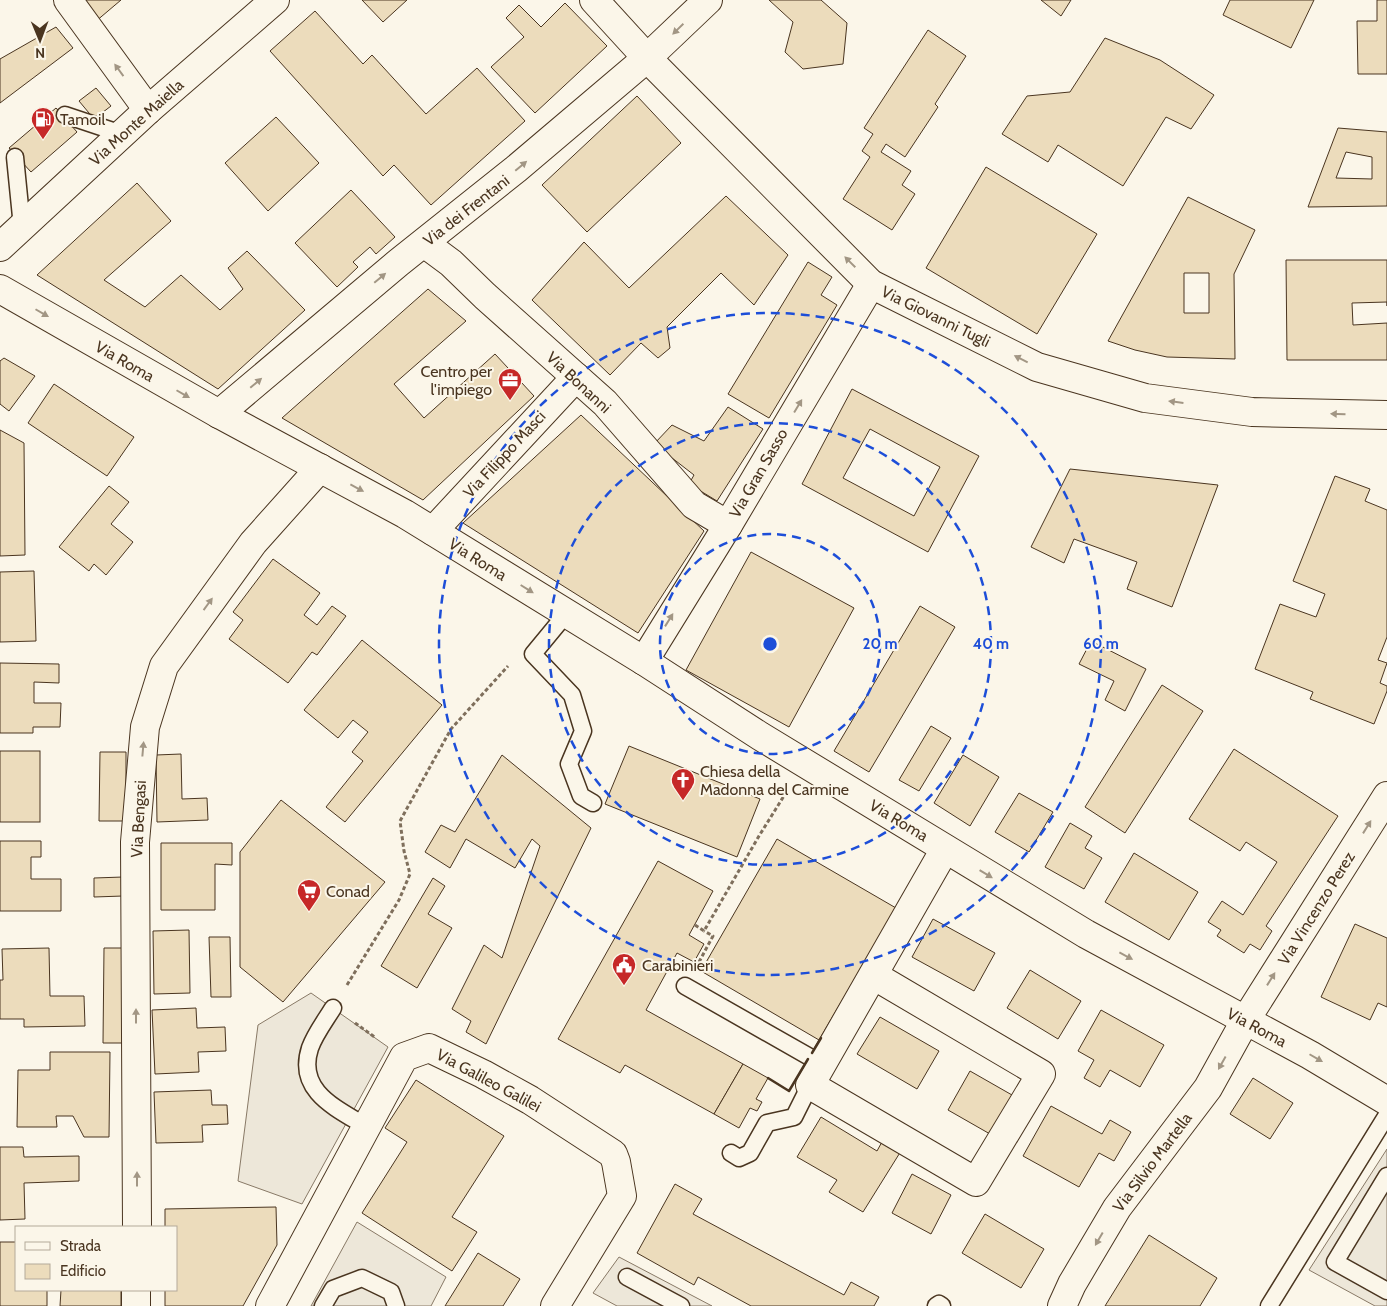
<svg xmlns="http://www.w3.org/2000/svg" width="1387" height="1306" font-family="Cabin,sans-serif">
	<rect width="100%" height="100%" fill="#fbf6e9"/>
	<g fill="#ede7d9" stroke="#887966">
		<path d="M311 993 388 1047 302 1204 238 1181 258 1025Z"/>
		<path d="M1387 1149V1306H1375L1309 1270Z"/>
		<path d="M357 1222 446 1277 431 1306H311Z"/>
		<path d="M619 1257 712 1306H617L593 1293Z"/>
	</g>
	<g fill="#ecdcbc" stroke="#4a3520" fill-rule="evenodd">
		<path d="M81 0H121L95 22Z"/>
		<path d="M362 0H407L383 22Z"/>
		<path d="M769 0H821L847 23 843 64 803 69 785 52 793 22Z"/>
		<path d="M1041 0H1071L1061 16Z"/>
		<path d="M1230 0H1314L1291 48 1223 15Z"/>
		<path d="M1377 0H1387V74H1358L1357 21H1377Z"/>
		<path d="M565 3 607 46 535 113 491 67 524 37 506 18 519 5 541 27Z"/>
		<path d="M315 11 363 64 372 55 426 114 477 68 525 121 431 205 394 165 383 176 270 51Z"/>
		<path d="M56 27 73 48 0 103V59Z"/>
		<path d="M928 30 966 56 935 104 938 107 905 157 886 144 881 152 911 171 902 185 915 194 892 230 843 199 870 157 862 151 873 134 864 128Z"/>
		<path d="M1105 38 1160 60 1214 95 1191 129 1166 117 1123 186 1058 145 1048 162 1002 134 1027 96 1070 92Z"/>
		<path d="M96 88 111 106 94 119 79 101Z"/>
		<path d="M637 96 681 143 587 232 542 185Z"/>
		<path d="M56 108 77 132 31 172 9 148Z"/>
		<path d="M276 117 319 163 268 211 225 163Z"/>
		<path d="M1338 128 1387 132V206L1308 207ZM1346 152 1372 157V179L1336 178Z"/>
		<path d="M986 167 1097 234 1037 334 926 268Z"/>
		<path d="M137 183 171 221 104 280 145 307 181 275 220 310 243 289 228 268 247 251 305 310 218 389 37 275Z"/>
		<path d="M351 190 395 237 376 254 370 247 353 262 358 267 337 287 295 243Z"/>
		<path d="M726 196 788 255 754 305 721 273 667 327 670 348 658 358 641 343 610 375 532 300 584 242 629 288Z"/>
		<path d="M1188 197 1255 230 1234 274 1235 359 1167 357 1135 350 1108 341ZM1184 273H1209V313H1184Z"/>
		<path d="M1286 260H1387V306V302L1352 303 1353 325 1387 323V360H1287Z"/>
		<path d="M808 262 832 277 821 295 837 305 769 418 728 394Z"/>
		<path d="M428 289 466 321 394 384 424 418 495 354 534 396 423 500 282 418Z"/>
		<path d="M4 358 35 376 9 411 0 404V361Z"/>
		<path d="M54 384 134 437 107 476 28 423Z"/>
		<path d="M852 389 979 456 928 552 802 484ZM870 429 940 467 914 516 843 478Z"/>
		<path d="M728 407 763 429 717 501 689 484 694 475 654 444 672 425 704 441Z"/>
		<path d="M581 415 704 531 638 633 463 523Z"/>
		<path d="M0 430 24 443 25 555 0 556Z"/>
		<path d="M1070 469 1218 485 1172 607 1127 589 1137 562 1074 539 1064 563 1031 547Z"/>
		<path d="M1335 476 1370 489 1365 501 1387 510V637L1378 660 1387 663 1380 683 1387 686V691L1374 724 1310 699 1313 692 1255 669 1280 604 1316 617 1325 594 1293 581Z"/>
		<path d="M109 486 129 502 111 524 133 542 106 575 94 564 89 571 59 547Z"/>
		<path d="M751 552 854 608 789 727 686 670Z"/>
		<path d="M273 559 320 593 304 615 317 625 332 606 346 616 317 655 312 652 288 683 229 639 243 620 233 612Z"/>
		<path d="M34 571 36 641 0 642V572Z"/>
		<path d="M920 606 955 627 869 772 834 751Z"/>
		<path d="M362 640 442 705 345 822 326 807 363 761 352 752 368 732 353 720 338 738 304 710Z"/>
		<path d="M1091 641 1146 669 1125 711 1105 700 1114 681 1079 664Z"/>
		<path d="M0 663 59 664V683L34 682V703H61L60 727H33V733H0Z"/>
		<path d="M1162 685 1203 711 1125 833 1085 807Z"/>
		<path d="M931 726 951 738 919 791 899 780Z"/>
		<path d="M629 746 760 799 737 857 605 804Z"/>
		<path d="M1234 749 1338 816 1266 926 1272 931 1260 950 1250 944 1244 953 1217 936 1221 930 1208 922 1222 901 1243 915 1277 862 1246 842 1240 851 1189 819Z"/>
		<rect x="0" y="751" width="40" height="71"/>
		<path d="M100 752H126V821H99Z"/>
		<path d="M181 754 182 799 207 798 208 820 157 822 156 755Z"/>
		<path d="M502 755 591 828 486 1044 466 1032 471 1021 452 1009 484 945 502 958 540 846 532 839 515 868 466 839 450 868 425 852 441 825 455 832Z"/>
		<path d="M963 755 999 777 970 826 934 803Z"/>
		<path d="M1019 793 1053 812 1029 852 995 832Z"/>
		<path d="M281 800 385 882 283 1002 240 967V852Z"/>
		<path d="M1070 823 1092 836 1085 848 1102 858 1084 889 1045 867Z"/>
		<path d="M777 839 896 908 819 1040 701 971Z"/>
		<path d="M0 841H41V857H31V879H61V911H0Z"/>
		<path d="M161 843H232V865L215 864V910H161Z"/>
		<path d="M1134 853 1198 892 1169 940 1105 902Z"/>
		<path d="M658 861 713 891 689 935 704 944 694 962 677 953 646 1010 743 1064 714 1114 625 1065 620 1073 558 1039Z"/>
		<path d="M123 877V896L94 897V878Z"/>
		<path d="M433 878 445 886 428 914 452 928 417 988 381 966Z"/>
		<path d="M933 919 995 953 974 991 912 957Z"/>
		<path d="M1355 924 1387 938V1007L1378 1003 1370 1020 1321 997Z"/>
		<path d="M189 930 190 993 154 994 153 931Z"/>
		<path d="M209 937H230L231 997H211Z"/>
		<path d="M49 948 50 996H84L85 1026 24 1027V1019H0V980H3L2 949Z"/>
		<path d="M104 948H128L126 1043H103Z"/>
		<path d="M1030 970 1081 1001 1058 1039 1007 1008Z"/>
		<path d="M196 1008 197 1028 225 1027 226 1051 198 1052 199 1072 155 1074 152 1010Z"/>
		<path d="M1101 1010 1164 1045 1140 1087 1110 1070 1100 1087 1084 1078 1094 1060 1078 1051Z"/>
		<path d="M880 1017 939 1051 917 1089 857 1054Z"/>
		<path d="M50 1052H110L109 1137H84L73 1116H56L57 1127H17L18 1070H50Z"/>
		<path d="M743 1064 768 1078 756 1099 762 1102 757 1111 750 1108 739 1128 714 1114Z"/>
		<path d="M970 1071 1012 1095 990 1134 948 1110Z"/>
		<path d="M1253 1078 1293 1103 1270 1139 1230 1114Z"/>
		<path d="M416 1080 504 1136 452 1217 477 1232 452 1271 362 1213 407 1142 385 1128Z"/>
		<path d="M211 1090 212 1105H227L228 1124 202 1125 203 1142 156 1143 154 1092Z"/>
		<path d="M1051 1106 1102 1134 1110 1120 1131 1132 1114 1161 1099 1153 1079 1187 1023 1156Z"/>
		<path d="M821 1117 877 1151 883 1140 901 1151 863 1212 829 1192 837 1180 797 1157Z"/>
		<path d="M0 1147H23L24 1157 79 1156V1181L24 1183 25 1219 0 1220Z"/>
		<path d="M912 1174 951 1195 931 1234 892 1213Z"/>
		<path d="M675 1184 702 1199 693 1214 844 1295 851 1282 879 1297 874 1306H751L698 1277 694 1285 637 1253Z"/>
		<path d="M276 1207 277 1245 243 1306H165V1290H176V1227H165V1209Z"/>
		<path d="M985 1214 1044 1249 1021 1288 962 1253Z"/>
		<path d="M1149 1235 1217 1278 1200 1306H1105Z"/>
		<path d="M0 1242H16V1290H47V1306H0Z"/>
		<path d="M478 1253 520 1279 503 1306H445Z"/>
		<path d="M61 1290H121V1306H60Z"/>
	</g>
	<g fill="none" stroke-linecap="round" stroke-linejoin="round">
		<g stroke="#4a3520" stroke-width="19">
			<g id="service">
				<path d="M65 115 122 134"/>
				<path d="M15 157 22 227"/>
				<path d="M566 614 533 654 572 695 583 731 569 764 581 796 593 803"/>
				<path d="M685 986 822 1064"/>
				<path d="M333 1008C325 1021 315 1034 310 1048 296 1091 336 1108 367 1127"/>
				<path d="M731 1153 739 1158 750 1153 767 1123 794 1117 810 1085"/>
				<path d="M1387 1176 1335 1262 1387 1291"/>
				<path d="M627 1277 681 1306"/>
				<path d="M323 1306 333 1289 362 1278 391 1292 396 1306"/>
				<path d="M936 1306 939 1304 942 1306"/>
				<path d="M1269 1306 1387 1115"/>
			</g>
		</g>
		<g stroke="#4a3520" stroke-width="30">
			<g id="minor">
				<path d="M68 0 148 110"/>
				<path d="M594 0 647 58 871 284 1037 367 1145 398 1252 412 1387 415"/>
				<path d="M424 243 451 263 485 296 605 403 694 505 728 525"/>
				<path d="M0 289 219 414 405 514 644 661 760 736 1086 934 1310 1055 1387 1101"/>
				<path d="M219 414 398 263 516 169 647 58 708 0"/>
				<path d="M433 531 576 377"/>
				<path d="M644 661 728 525 871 284"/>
				<path d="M873 975 1041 1074 976 1182 810 1085 945 849"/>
				<path d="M137 1227 135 842 145 727 164 666 253 543 320 468"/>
				<path d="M136 1306V1290"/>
				<path d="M270 1306 404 1057 429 1048 483 1074 530 1100 613 1154 616 1162 622 1196 555 1306"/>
				<path d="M1062 1306 1072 1284 1117 1208 1208 1088 1245 1021 1387 796"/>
			</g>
		</g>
		<g stroke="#4a3520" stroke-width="30">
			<path id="tertiary" d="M0 247 148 110 275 0"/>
		</g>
		<g stroke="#7f6f5c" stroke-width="3" stroke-dasharray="4 2.5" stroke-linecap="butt">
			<path d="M695 925 704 931 759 836 787 791"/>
			<path d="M699 962 713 936 704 931"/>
			<path d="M347 985 399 900 410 874 404 851 400 821 451 729 508 666"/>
			<path d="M355 1023 376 1038"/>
		</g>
		<use href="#service" stroke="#fbf6e9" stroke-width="16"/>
		<use href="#minor" stroke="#fbf6e9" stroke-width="28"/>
		<use href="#tertiary" stroke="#fbf6e9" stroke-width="28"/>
		<g stroke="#4a3520" stroke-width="2.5">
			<path d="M812 1053 821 1038"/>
			<path d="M768 1078 789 1091 808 1059"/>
		</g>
	</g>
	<defs><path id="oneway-solid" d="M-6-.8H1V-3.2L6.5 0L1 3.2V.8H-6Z" transform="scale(1.25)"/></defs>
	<g fill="#a29684">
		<use href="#oneway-solid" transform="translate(678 29) rotate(136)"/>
		<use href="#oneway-solid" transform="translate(119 70) rotate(-126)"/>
		<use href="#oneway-solid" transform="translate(521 166) rotate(-40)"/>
		<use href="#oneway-solid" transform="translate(850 262) rotate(-135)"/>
		<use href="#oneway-solid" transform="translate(380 278) rotate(-40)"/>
		<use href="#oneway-solid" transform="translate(42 313) rotate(30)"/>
		<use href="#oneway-solid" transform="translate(1021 359) rotate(-153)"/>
		<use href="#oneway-solid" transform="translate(256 383) rotate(-40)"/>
		<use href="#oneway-solid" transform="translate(183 394) rotate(30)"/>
		<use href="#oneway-solid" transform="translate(1176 402) rotate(-173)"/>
		<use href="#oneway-solid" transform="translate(798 406) rotate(-59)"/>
		<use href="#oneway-solid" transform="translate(1338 414) rotate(-178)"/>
		<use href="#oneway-solid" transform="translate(357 488) rotate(28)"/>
		<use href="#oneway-solid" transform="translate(527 589) rotate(32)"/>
		<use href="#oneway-solid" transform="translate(208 604) rotate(-54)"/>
		<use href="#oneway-solid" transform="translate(669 620) rotate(-58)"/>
		<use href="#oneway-solid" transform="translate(143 749) rotate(-85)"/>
		<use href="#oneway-solid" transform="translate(1367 827) rotate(-58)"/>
		<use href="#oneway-solid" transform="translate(986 874) rotate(31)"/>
		<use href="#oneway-solid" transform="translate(1126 956) rotate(28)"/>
		<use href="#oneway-solid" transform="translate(1271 979) rotate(-58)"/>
		<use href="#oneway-solid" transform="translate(136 1016) rotate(-90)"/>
		<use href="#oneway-solid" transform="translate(1316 1058) rotate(30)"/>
		<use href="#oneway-solid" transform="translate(1222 1063) rotate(119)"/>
		<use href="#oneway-solid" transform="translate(137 1179) rotate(-90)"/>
		<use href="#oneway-solid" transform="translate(1099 1239) rotate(120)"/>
	</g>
	<g fill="none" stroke="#1d4ed8" stroke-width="2.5" stroke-dasharray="9 6">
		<circle cx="770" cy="644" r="110"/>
		<circle cx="770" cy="644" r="221"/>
		<circle cx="770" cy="644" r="331"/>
	</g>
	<defs>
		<g id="fuel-pin" transform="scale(1.25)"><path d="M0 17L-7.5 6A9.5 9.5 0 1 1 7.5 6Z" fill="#c62828" stroke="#fbf6e9"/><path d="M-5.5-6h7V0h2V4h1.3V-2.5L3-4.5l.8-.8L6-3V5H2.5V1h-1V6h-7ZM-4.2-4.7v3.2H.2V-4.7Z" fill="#fff"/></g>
		<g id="office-pin" transform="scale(1.25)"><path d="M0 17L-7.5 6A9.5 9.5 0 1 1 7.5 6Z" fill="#c62828" stroke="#fbf6e9"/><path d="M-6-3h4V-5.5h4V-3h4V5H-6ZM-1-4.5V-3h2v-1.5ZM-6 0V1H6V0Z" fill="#fff"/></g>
		<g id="church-pin" transform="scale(1.25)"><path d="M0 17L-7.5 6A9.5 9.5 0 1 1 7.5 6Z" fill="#c62828" stroke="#fbf6e9"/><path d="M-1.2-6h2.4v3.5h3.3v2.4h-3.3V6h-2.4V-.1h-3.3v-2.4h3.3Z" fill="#fff"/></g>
		<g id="supermarket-pin" transform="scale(1.25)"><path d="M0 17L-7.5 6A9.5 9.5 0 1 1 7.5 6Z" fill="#c62828" stroke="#fbf6e9"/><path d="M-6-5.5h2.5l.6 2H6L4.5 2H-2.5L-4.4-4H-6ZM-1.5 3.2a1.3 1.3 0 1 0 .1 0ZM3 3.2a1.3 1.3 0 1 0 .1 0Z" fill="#fff"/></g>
		<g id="civic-pin" transform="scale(1.25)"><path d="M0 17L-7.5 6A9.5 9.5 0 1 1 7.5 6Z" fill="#c62828" stroke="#fbf6e9"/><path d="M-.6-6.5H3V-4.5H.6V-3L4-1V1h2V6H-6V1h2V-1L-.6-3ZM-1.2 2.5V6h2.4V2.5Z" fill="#fff"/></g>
	</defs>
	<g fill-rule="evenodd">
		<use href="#fuel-pin" x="43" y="119"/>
		<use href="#office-pin" x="510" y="380"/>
		<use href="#church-pin" x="683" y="780"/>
		<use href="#supermarket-pin" x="309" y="891"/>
		<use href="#civic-pin" x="624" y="965"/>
	</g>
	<g text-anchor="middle" stroke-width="4" stroke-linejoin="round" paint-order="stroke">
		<g font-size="16" fill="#4a3520" stroke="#fbf6e9" text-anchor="start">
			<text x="60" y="125">Tamoil</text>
			<text x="492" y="377" text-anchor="end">Centro per<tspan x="492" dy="18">l'impiego</tspan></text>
			<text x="700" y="777">Chiesa della<tspan x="700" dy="18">Madonna del Carmine</tspan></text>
			<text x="326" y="897">Conad</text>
			<text x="642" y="971">Carabinieri</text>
		</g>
		<g font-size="16" fill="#4a3520" stroke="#fbf6e9">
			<text transform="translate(136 122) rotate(-42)" y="6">Via Monte Maiella</text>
			<text transform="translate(466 210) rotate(-38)" y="6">Via dei Frentani</text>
			<text transform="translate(936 316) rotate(26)" y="6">Via Giovanni Tugli</text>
			<text transform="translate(125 361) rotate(30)" y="6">Via Roma</text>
			<text transform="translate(579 382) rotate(43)" y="6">Via Bonanni</text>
			<text transform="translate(504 454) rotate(-47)" y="6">Via Filippo Masci</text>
			<text transform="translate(758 473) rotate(-60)" y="6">Via Gran Sasso</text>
			<text transform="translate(478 559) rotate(32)" y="6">Via Roma</text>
			<text transform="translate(138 819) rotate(-87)" y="6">Via Bengasi</text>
			<text transform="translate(899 820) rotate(31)" y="6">Via Roma</text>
			<text transform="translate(1316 908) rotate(-58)" y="6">Via Vincenzo Perez</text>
			<text transform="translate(1257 1027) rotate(28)" y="6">Via Roma</text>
			<text transform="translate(489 1080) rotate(28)" y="6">Via Galileo Galilei</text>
			<text transform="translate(1152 1162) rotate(-53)" y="6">Via Silvio Martella</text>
		</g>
	</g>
	<circle cx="770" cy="644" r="8" fill="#1d4ed8" stroke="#fbf6e9" stroke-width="2.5"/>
	<g font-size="15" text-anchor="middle" font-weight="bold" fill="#1d4ed8" stroke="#fbf6e9" stroke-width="4" stroke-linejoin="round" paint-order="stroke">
		<text x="880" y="649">20 m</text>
		<text x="991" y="649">40 m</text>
		<text x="1101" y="649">60 m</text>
	</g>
	<rect x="15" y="1226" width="162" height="65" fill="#fbf6e9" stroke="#b4a999"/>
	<rect x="25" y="1242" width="25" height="8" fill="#fbf6e9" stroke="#b4a999"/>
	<text x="60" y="1251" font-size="15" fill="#4a3520">Strada</text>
	<rect x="25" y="1264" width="25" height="15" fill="#ecdcbc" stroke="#b4a999"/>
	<text x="60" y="1276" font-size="15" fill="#4a3520">Edificio</text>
	<g transform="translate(40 40) rotate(179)" stroke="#fbf6e9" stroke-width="4" paint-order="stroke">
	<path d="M0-4L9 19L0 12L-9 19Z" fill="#4a3520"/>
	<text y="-8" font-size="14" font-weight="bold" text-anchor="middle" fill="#4a3520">N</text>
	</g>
</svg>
